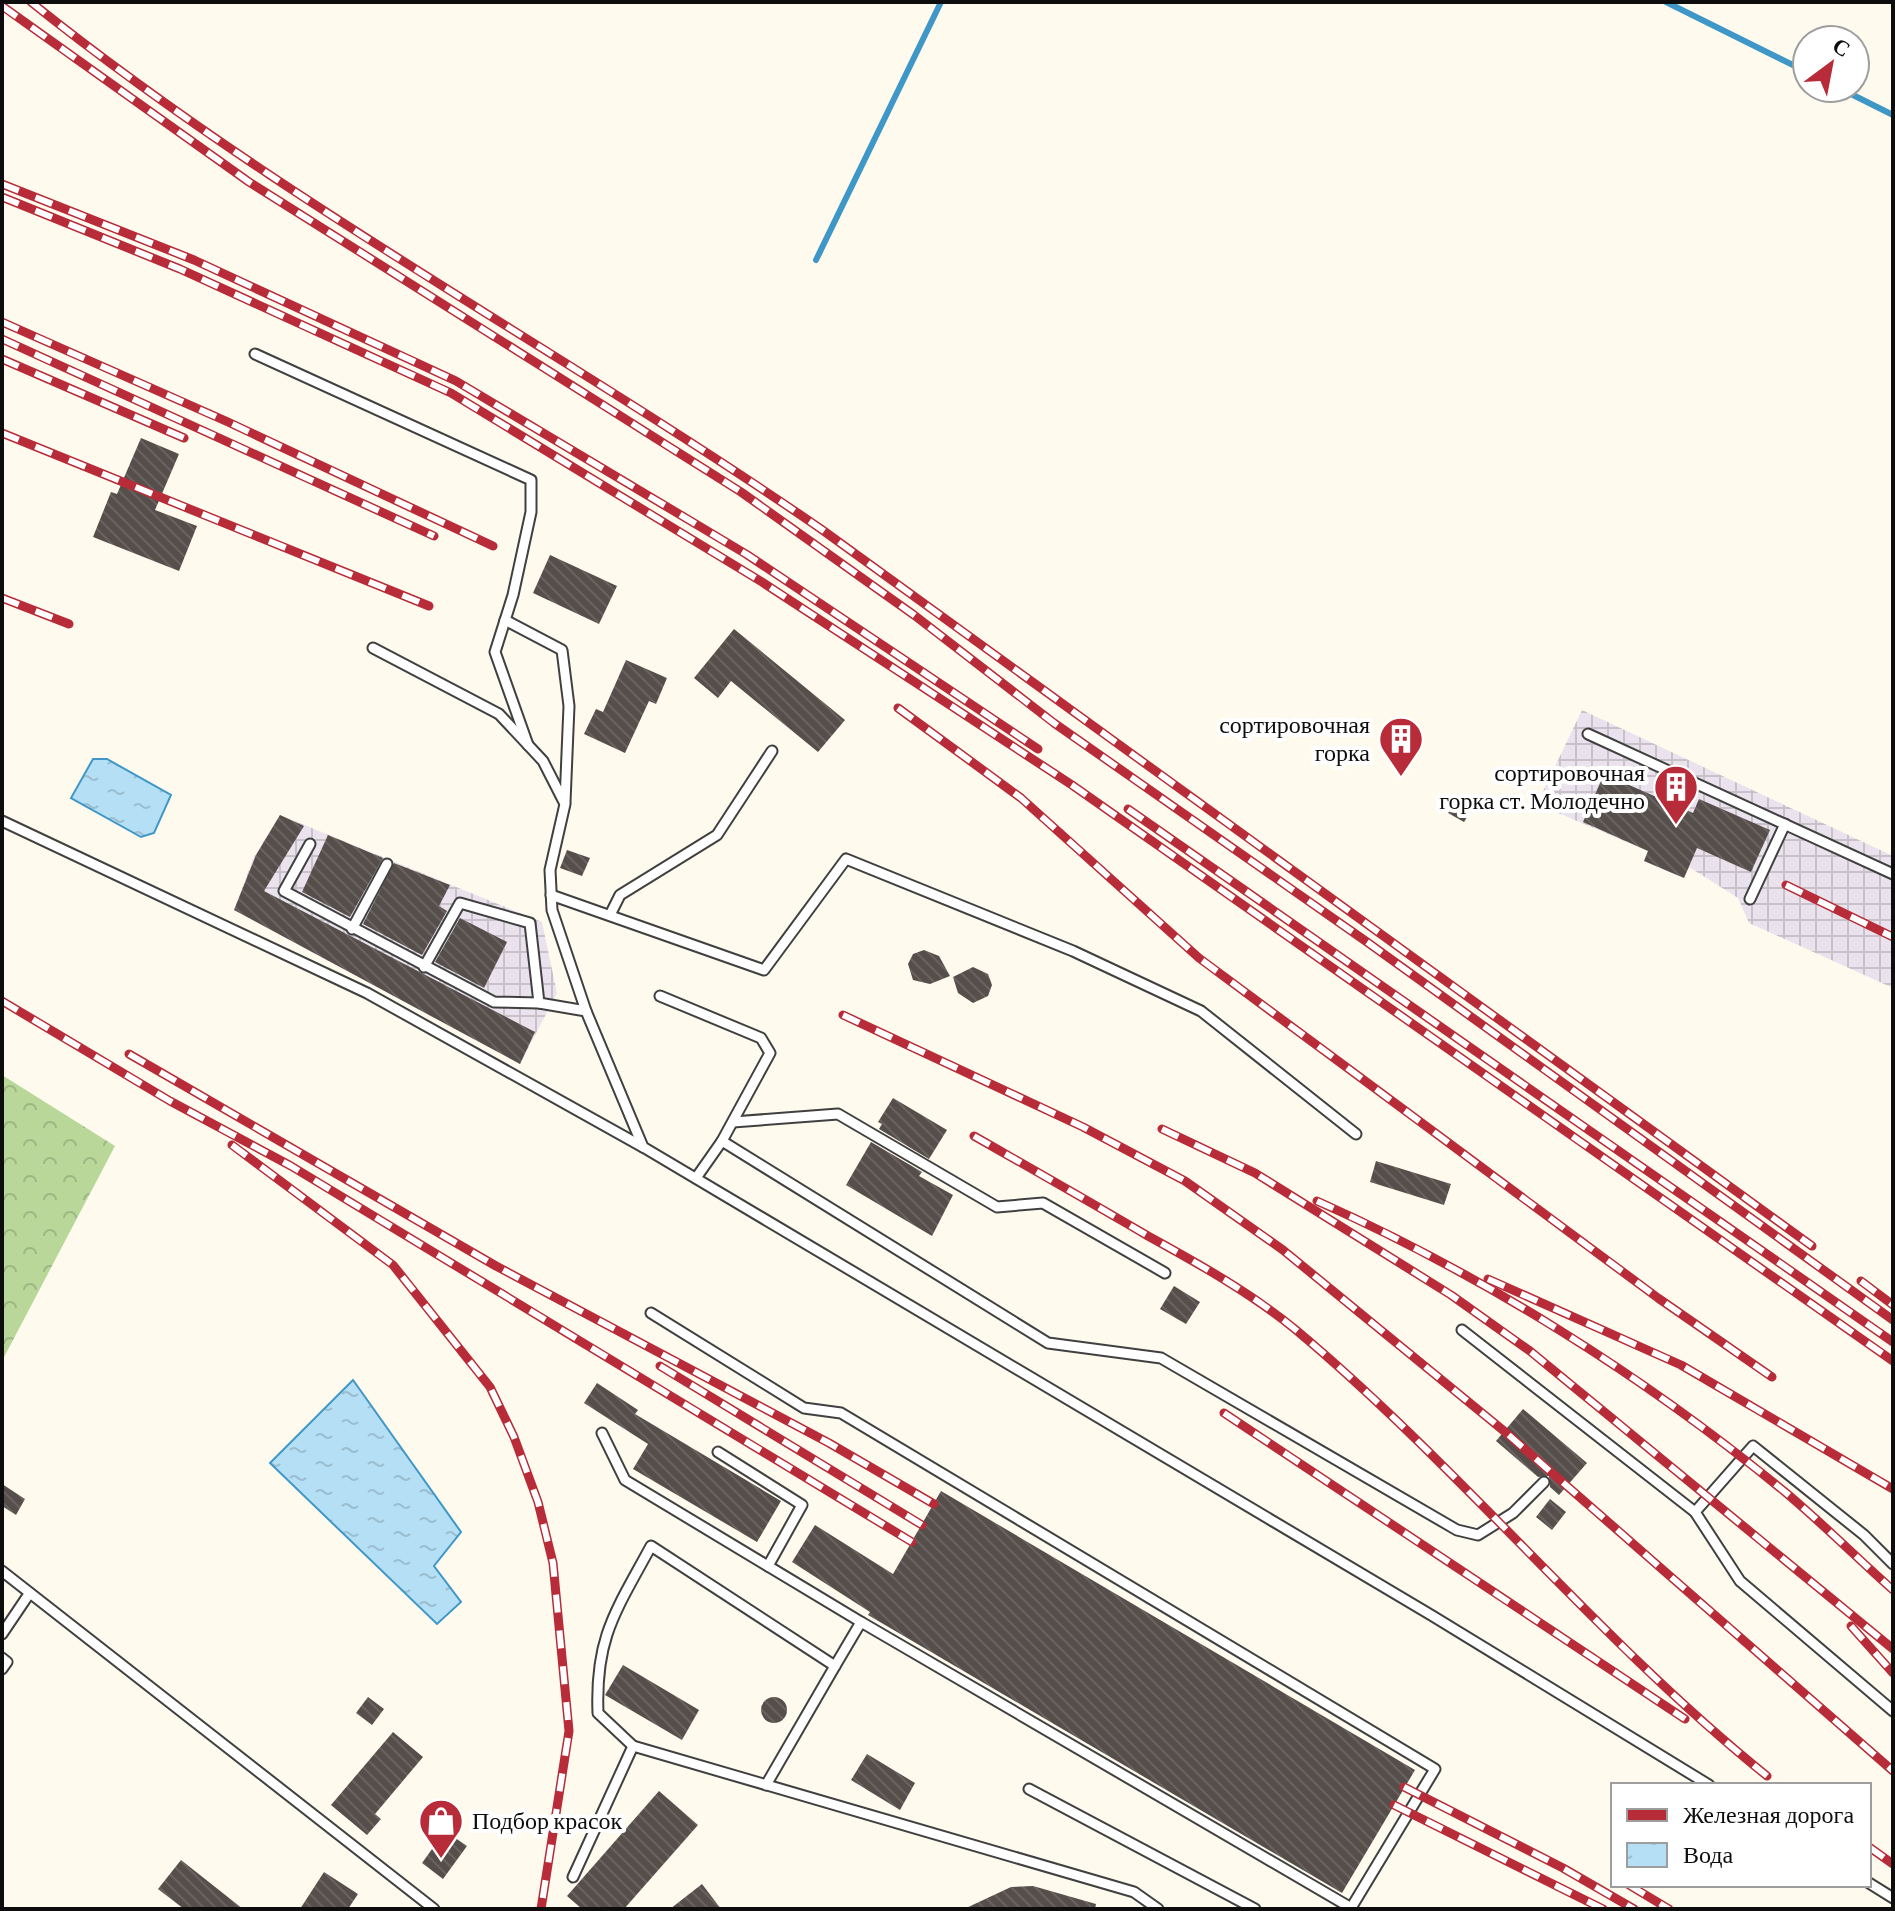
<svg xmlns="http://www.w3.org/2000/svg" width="1895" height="1911" font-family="'Crimson Pro',serif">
	<defs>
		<pattern id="industrial-grid" width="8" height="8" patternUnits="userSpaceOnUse" patternTransform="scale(2)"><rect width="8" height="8" fill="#eae2ec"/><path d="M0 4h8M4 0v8" fill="none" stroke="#c8c1c9"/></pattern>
		<pattern id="forest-crowns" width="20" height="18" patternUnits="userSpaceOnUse" patternTransform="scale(2)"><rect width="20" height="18" fill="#b8d799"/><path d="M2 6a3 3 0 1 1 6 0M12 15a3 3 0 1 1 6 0" fill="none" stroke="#9db783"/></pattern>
		<pattern id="water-ripples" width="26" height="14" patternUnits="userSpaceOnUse" patternTransform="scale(2)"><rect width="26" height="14" fill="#b5dff4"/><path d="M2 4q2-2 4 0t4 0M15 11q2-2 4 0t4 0" fill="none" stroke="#9abed0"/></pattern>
		<pattern id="building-back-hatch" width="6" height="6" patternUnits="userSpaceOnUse" patternTransform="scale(2)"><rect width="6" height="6" fill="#554e4a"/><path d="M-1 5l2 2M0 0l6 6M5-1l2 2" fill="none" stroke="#686360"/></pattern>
	</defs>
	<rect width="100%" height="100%" fill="#fefaee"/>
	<g fill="url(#industrial-grid)">
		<path d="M1582 710 1893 856V988L1749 923 1738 898 1689 867 1684 878 1644 861 1648 851 1537 804Z"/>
		<path d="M280 815 542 922 557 993 520 1064 234 910 253 859Z"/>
	</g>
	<path fill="url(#forest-crowns)" d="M2 1075 115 1146 2 1361Z"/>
	<g fill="url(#water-ripples)" stroke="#3f97c8" stroke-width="2">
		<path d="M93 759H107L171 795 154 833 141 837 71 798Z"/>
		<path d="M353 1380 461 1532 434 1566 461 1602 437 1624 270 1463Z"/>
	</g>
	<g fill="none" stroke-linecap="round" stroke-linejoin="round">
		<g stroke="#3f97c8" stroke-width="6">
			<path d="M1666 2 1807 72"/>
			<path d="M1839 88 1893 115"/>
			<path d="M816 260 941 2"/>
		</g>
	</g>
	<g fill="url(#building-back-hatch)">
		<path d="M141 438 179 454 155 510 197 526 179 571 93 537 111 492 117 494Z"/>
		<path d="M550 555 617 586 599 624 533 593Z"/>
		<path d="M734 629 845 720 818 752 731 681 718 698 694 678Z"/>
		<path d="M626 660 667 678 656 704 649 701 625 753 584 734 596 709 603 712Z"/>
		<path d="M1604 774 1693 813 1699 799 1770 830 1751 872 1697 848 1684 878 1644 861 1648 851 1583 822Z"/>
		<path d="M1462 796 1475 805 1464 822 1448 813Z"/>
		<path d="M280 815 304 826 264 891 535 1032 520 1064 234 910 256 855Z"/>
		<path d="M328 835 383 858 350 917 302 892Z"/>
		<path d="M567 850 590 858 582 876 560 868Z"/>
		<path d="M394 863 450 885 439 906 447 911 422 955 363 924Z"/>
		<path d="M460 918 507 942 484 988 435 962Z"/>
		<path d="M924 950 939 956 950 976 930 984 913 980 908 964 913 954Z"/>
		<path d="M973 967 988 974 992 985 988 996 973 1003 958 993 953 977Z"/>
		<path d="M893 1098 947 1130 929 1159 879 1129 882 1124 878 1122Z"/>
		<path d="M871 1142 922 1172 919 1176 953 1195 932 1236 846 1185Z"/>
		<path d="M1376 1161 1451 1184 1444 1205 1370 1182Z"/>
		<path d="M1174 1286 1200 1302 1186 1324 1160 1309Z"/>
		<path d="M597 1383 638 1410 635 1414 781 1501 757 1542 633 1469 648 1444 584 1403Z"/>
		<path d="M1523 1409 1587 1463 1559 1495 1550 1487 1549 1476 1538 1477 1496 1441Z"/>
		<path d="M2 1484 25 1499 16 1515 2 1506Z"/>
		<path d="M941 1491 1415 1770 1342 1893 868 1615 870 1612 792 1562 815 1525 893 1574Z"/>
		<path d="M1550 1499 1566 1512 1552 1530 1536 1517Z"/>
		<path d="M623 1665 699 1710 682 1740 605 1695Z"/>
		<path d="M368 1697 384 1709 372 1725 356 1713Z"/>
		<circle cx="774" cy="1710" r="13"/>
		<path d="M393 1732 423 1757 375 1814 381 1819 367 1835 331 1805Z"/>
		<path d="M867 1754 915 1783 900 1810 851 1780Z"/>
		<path d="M659 1791 698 1825 624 1909H582L567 1896Z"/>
		<path d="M445 1831 467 1846 443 1879 422 1863Z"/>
		<path d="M181 1860 243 1909H184L158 1889Z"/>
		<path d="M324 1872 358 1894 348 1909H300Z"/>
		<path d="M702 1884 721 1909H670Z"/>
		<path d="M1033 1886 1096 1904 1095 1909H964L1011 1887Z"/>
	</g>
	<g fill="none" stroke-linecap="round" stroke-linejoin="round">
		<g stroke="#404040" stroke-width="13">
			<g id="service">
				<path d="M255 354 531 480V512L513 595 495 652 528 745"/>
				<path d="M505 620 562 650 569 706 565 802"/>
				<path d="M373 648 499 714 543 761 565 804 550 870 552 910 586 1011"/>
				<path d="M1588 734 1893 874"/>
				<path d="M2 821 367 993 643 1147"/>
				<path d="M310 844 284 891 494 1002 539 1003 586 1011 643 1147 1431 1615 1709 1785"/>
				<path d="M551 895 764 970 846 859 1073 951 1201 1011 1356 1134"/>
				<path d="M1750 899 1785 824"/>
				<path d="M610 915 620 895 717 835 772 751"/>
				<path d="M352 929 387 864"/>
				<path d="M424 967 460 903 530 923 539 1003"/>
				<path d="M660 996 761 1038 770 1053 722 1141"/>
				<path d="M733 1122 838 1114 997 1207 1043 1203 1165 1273"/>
				<path d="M696 1178 722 1141 1048 1343 1161 1358 1457 1530 1478 1535 1513 1513 1544 1482"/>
				<path d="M651 1313 804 1408 841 1413 1435 1769 1351 1908"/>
				<path d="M1462 1330 1695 1512 1740 1581 1893 1711"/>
				<path d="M602 1433 625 1480 861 1622"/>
				<path d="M718 1452 802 1505 768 1566"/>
				<path d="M1695 1512 1753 1446 1864 1535 1893 1564"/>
				<path d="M2 1571 434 1909"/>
				<path d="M2 1634 29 1594"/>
				<path d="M2 1658 7 1662 2 1669"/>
				<path d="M835 1666 861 1622 1353 1909"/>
				<path d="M633 1746 598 1713C595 1637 616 1611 651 1546L835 1666 766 1785"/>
				<path d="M1029 1789 1255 1909"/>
				<path d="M573 1877 633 1746 1134 1892 1158 1909"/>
				<path d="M1869 1883 1893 1898"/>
			</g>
		</g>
		<use href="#service" stroke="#fff" stroke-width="9"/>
		<g stroke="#b82b38" stroke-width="9">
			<g id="rail">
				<path d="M31 2C279 201 560 349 821 529L1812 1246"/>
				<path d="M2 6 249 182 741 492 914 615 1054 723 1367 942 1893 1320"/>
				<path d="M2 184 194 260 456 381 746 554 1038 749"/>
				<path d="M2 197 180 269 451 393 762 582 1072 785 1893 1361"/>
				<path d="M2 322 228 422 493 546"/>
				<path d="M2 339 434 536"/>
				<path d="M2 359 184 438"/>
				<path d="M2 433 429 606"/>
				<path d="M2 598 69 624"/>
				<path d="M898 708 1021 798 1199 958 1658 1298 1772 1377"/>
				<path d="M1128 809 1893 1342"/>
				<path d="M1786 885 1893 937"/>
				<path d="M2 1001 170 1101 291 1166 912 1542"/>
				<path d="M843 1015 1083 1127 1185 1181 1283 1250 1504 1431 1893 1771"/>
				<path d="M129 1054 496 1266 829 1443 934 1504"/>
				<path d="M1162 1129 1255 1173 1451 1295 1530 1351 1893 1649"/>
				<path d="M974 1136C1032 1169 1090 1202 1148 1236 1199 1264 1251 1293 1296 1330 1462 1469 1598 1640 1767 1776"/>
				<path d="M232 1145 393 1265 490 1387 514 1437 538 1502 553 1563 569 1731 541 1909"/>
				<path d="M1317 1201C1483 1275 1644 1376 1785 1492 1822 1523 1857 1558 1893 1590"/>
				<path d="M1488 1279 1681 1365 1893 1489"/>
				<path d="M1861 1281 1893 1305"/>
				<path d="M660 1366 922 1525"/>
				<path d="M1224 1413 1685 1719"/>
				<path d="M1851 1626 1893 1673"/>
				<path d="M1404 1787 1563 1868 1634 1909"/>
				<path d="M1394 1805 1603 1909"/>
				<path d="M1869 1847 1893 1864"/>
				<path d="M1629 1885 1669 1909"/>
			</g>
		</g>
		<use href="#rail" stroke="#fff" stroke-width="6" stroke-dasharray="18" stroke-linecap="butt"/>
	</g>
	<defs>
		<g id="building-pin" transform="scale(2.3)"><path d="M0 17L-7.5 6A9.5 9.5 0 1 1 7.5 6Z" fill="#b82b38" stroke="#fff"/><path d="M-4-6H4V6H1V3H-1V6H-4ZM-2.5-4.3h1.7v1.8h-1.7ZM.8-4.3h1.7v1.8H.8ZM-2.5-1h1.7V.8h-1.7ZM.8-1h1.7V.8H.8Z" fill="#fff"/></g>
		<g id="shop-pin" transform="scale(2.3)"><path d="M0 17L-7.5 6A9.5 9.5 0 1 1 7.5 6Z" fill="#b82b38" stroke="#fff"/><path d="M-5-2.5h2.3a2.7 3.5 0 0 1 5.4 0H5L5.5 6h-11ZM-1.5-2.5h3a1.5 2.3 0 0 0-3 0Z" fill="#fff"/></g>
	</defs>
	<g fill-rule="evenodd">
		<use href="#building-pin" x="1401" y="739"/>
		<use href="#building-pin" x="1676" y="787"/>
		<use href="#shop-pin" x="441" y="1821"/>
	</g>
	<g text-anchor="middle" stroke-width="8" stroke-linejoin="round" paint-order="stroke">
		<g font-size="24" fill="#0d0d0d" stroke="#fff" text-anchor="end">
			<text x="1370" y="733">сортировочная<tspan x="1370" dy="28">горка</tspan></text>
			<text x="1645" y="781">сортировочная<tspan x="1645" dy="28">горка ст. Молодечно</tspan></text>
			<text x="472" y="1829" text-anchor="start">Подбор красок</text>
		</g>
	</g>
	<rect width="1895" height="1911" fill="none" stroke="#0d0d0d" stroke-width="8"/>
	<rect x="1611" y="1783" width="260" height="104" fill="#ffffff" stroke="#9e9e9e" stroke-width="2"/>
	<rect x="1627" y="1809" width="40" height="12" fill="#b82b38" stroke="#9e9e9e" stroke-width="2"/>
	<text x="1683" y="1823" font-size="24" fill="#0d0d0d">Железная дорога</text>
	<rect x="1627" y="1843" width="40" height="24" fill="url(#water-ripples)" stroke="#9e9e9e" stroke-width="2"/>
	<text x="1683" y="1863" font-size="24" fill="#0d0d0d">Вода</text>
	<g transform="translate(1831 64) rotate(32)"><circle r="38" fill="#ffffff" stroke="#9e9e9e" stroke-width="2"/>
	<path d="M0-6L14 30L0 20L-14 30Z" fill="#b82b38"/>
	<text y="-12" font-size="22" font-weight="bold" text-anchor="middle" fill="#0d0d0d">С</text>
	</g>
</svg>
